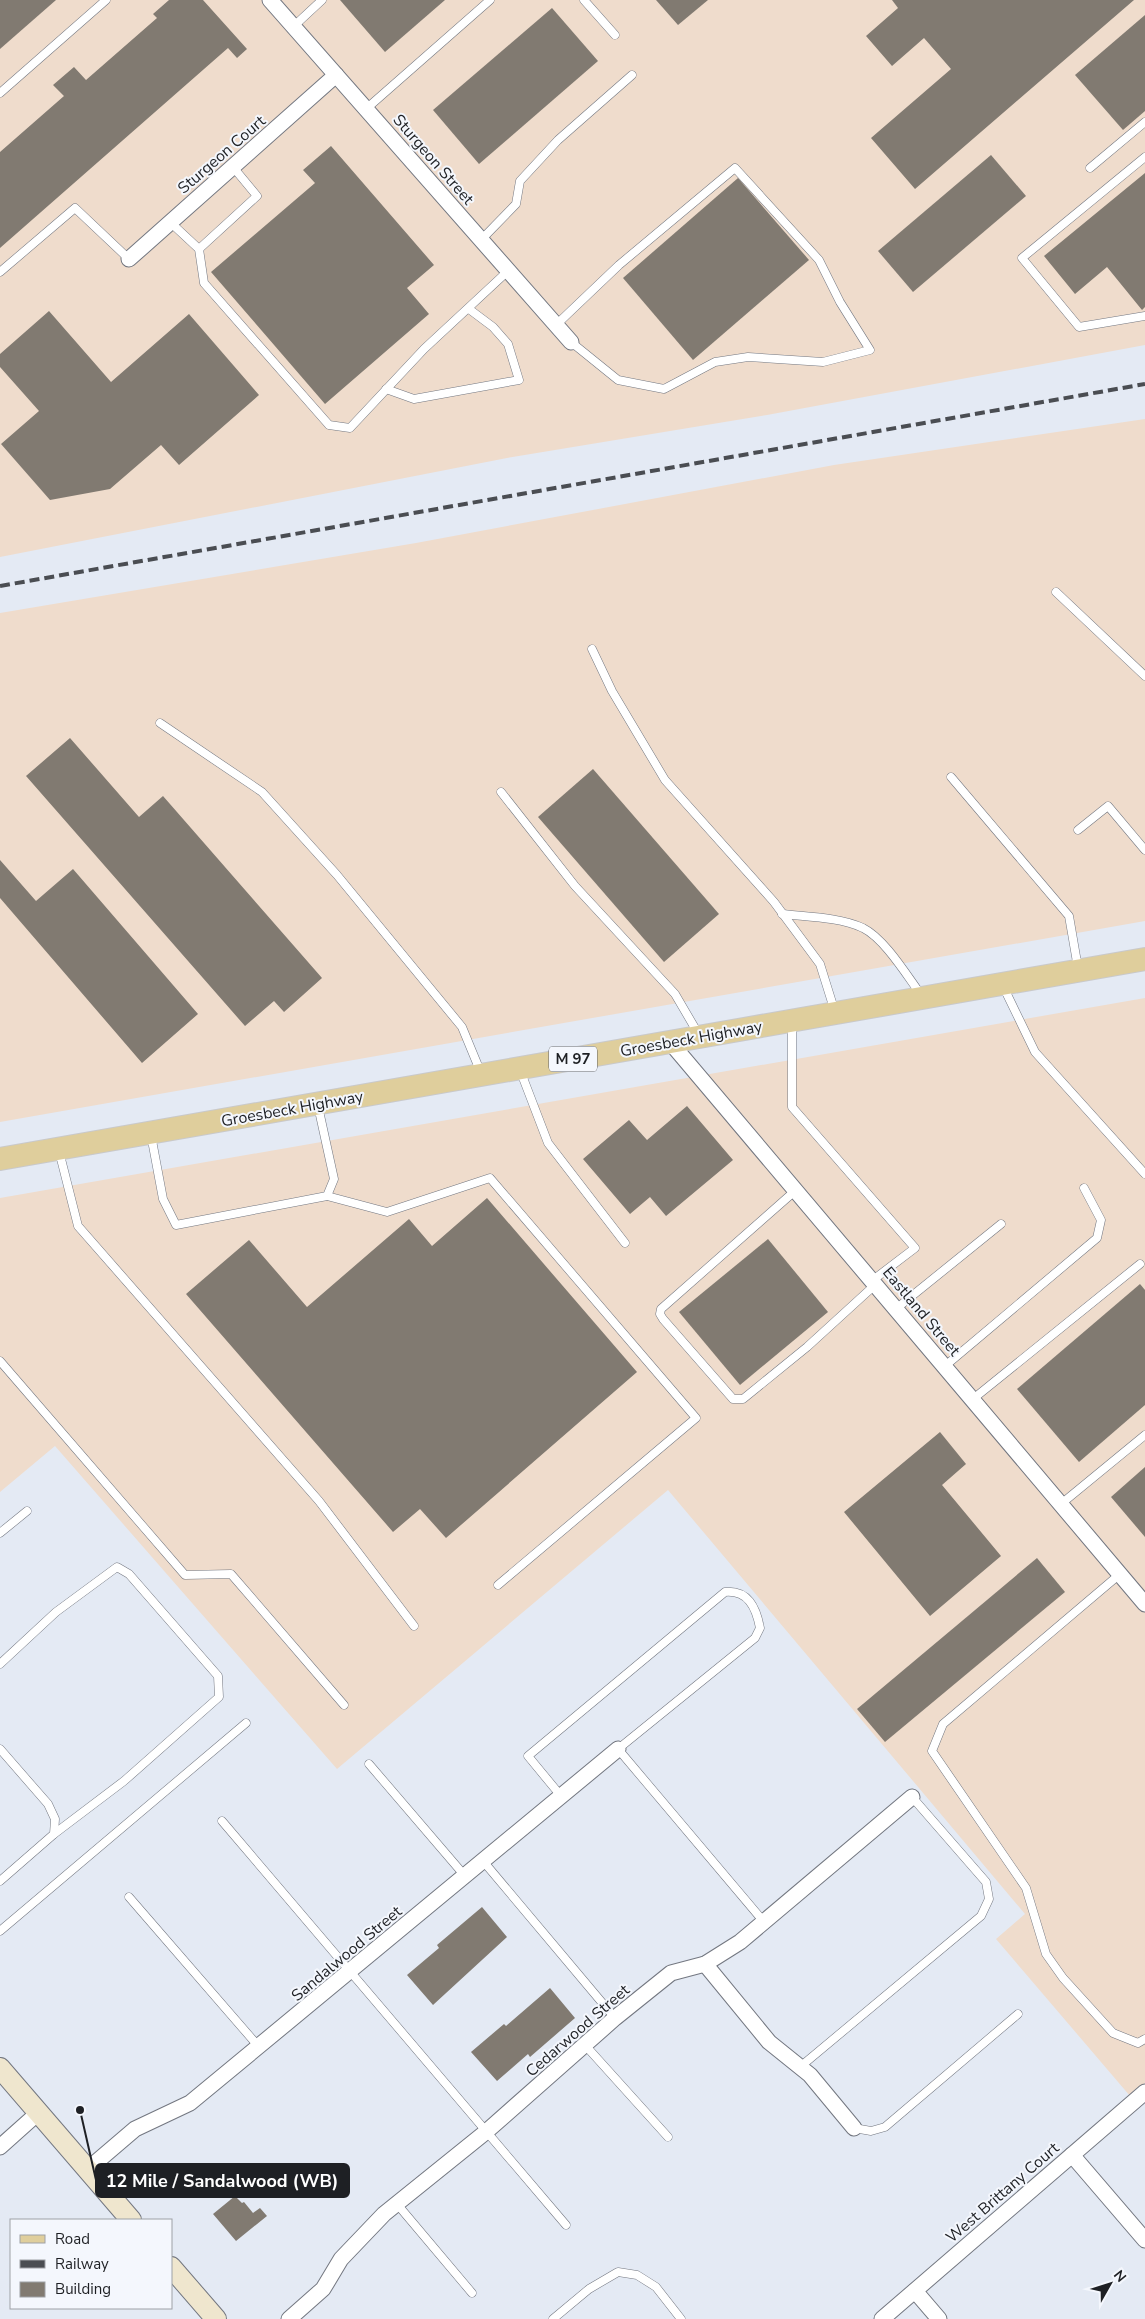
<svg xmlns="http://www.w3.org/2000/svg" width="1145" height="2319" font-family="'Nunito Sans',sans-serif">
	<rect width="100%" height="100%" fill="#e4eaf4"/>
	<g fill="#efdccc">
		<path d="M0 0H1145V345L767 415 507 458 0 557Z"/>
		<path d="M1145 419V921L0 1122V613L416 543 834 465Z"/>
		<path d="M1145 998V2083L1130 2096 996 1939 1025 1914 668 1490 337 1769 55 1446 0 1492V1198Z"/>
	</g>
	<g fill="#817a71">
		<path d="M0 0H56L0 49Z"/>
		<path d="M169 0H203L247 49 237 58 228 48 0 248V152L64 96 53 85 74 67 86 80 157 18 153 14Z"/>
		<path d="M340 0H445L385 52Z"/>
		<path d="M656 0H708L678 25Z"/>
		<path d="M892 0H1134L915 189 871 138 951 69 924 38 892 66 866 36 898 8Z"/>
		<path d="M552 8 598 61 479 164 433 110Z"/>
		<path d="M1145 15V111L1123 130 1075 75Z"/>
		<path d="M331 146 434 265 407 288 429 314 325 404 211 272 315 183 303 170Z"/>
		<path d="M991 155 1026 196 913 292 878 251Z"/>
		<path d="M1145 173V307L1142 310 1107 267 1075 294 1044 256Z"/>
		<path d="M738 178 809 260 693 360 623 278Z"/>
		<path d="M49 311 111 382 189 314 259 395 179 465 161 445 110 489 50 500 1 444 39 411 0 367V354Z"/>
		<path d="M70 738 139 817 163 796 322 978 284 1012 274 1001 245 1026 26 776Z"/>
		<path d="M593 769 719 914 664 962 538 817Z"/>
		<path d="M0 860 36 901 73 869 198 1014 142 1063 0 898Z"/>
		<path d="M687 1106 733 1160 666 1216 650 1197 630 1214 583 1159 629 1120 647 1140Z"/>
		<path d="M487 1198 637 1372 446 1538 420 1509 393 1532 186 1294 249 1240 307 1307 409 1219 432 1246Z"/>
		<path d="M768 1239 828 1312 740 1385 679 1312Z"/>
		<path d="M1140 1284 1145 1290V1405L1079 1462 1017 1389Z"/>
		<path d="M940 1432 966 1464 942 1485 1001 1556 930 1616 844 1512Z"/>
		<path d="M1145 1467V1537L1111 1497Z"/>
		<path d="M1037 1558 1065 1592 885 1742 857 1709Z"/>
		<path d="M482 1907 507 1937 433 2005 407 1975 439 1948 437 1945Z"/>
		<path d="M550 1988 575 2018 530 2057 528 2054 497 2081 471 2052 504 2024 506 2026Z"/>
		<path d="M235 2196 242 2203 244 2202 253 2213 260 2208 267 2216 236 2241 213 2214Z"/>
	</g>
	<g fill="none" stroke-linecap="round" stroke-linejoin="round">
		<g stroke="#737780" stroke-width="9">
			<g id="lane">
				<path d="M584 0 615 35"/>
				<path d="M294 26 322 0"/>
				<path d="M0 93 106 0"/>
				<path d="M366 109 490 0"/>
				<path d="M1145 157 1022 258 1079 327 1145 316"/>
				<path d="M1090 168 1145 122"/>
				<path d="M170 222 199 249 204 283 329 425 350 428 424 349 508 271"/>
				<path d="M481 240 516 204 520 181 558 140 632 75"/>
				<path d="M199 249 257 196 233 167"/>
				<path d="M0 272 75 208 129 259"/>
				<path d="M556 325 619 265 735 168 819 260 840 302 870 350 823 362 748 357 715 362 664 389 618 380 571 342"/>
				<path d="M386 389 414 399 519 380 508 344 493 327 469 309"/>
				<path d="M1056 592 1145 676"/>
				<path d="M592 649 612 691 665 780 774 902 820 964 835 1012"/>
				<path d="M160 723 262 792 337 875 462 1027 481 1073"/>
				<path d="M951 777 1069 916 1078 968"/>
				<path d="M501 792 575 886 675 994 699 1035"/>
				<path d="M1078 830 1108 806 1145 850"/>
				<path d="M782 914C807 917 839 917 863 928 885 939 907 976 922 996"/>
				<path d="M1003 986 1035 1052 1145 1174"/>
				<path d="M792 1024V1107L915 1248 873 1280"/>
				<path d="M520 1070 548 1143 625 1243"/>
				<path d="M151 1135 163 1199 176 1225 327 1196 334 1179 318 1106"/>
				<path d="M59 1151 78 1226 319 1501 414 1626"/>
				<path d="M796 1190 661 1309 660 1314 663 1319 733 1399H743L807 1347 876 1284"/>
				<path d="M327 1196 387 1212 490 1178 696 1418 498 1585"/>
				<path d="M897 1308 1001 1224"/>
				<path d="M0 1361 185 1575 231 1574 344 1705"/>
				<path d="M945 1366 1097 1238 1101 1220 1084 1188"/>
				<path d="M973 1399 1140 1264"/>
				<path d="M1061 1504 1145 1435"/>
				<path d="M0 1533 27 1511"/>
				<path d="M1120 1574 943 1724 932 1751 1026 1888 1046 1954 1063 1978 1113 2033 1138 2043 1145 2039"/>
				<path d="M0 1664 56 1612 117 1567 129 1574 218 1676 219 1697 124 1781 54 1834"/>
				<path d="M0 1749 48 1804 55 1819 54 1834 0 1881"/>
				<path d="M369 1764 465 1876"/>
				<path d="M561 1796 528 1756 725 1592C748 1590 756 1607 760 1628L755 1638 618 1749 764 1922"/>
				<path d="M222 1821 566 2225"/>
				<path d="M483 1861 615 2018"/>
				<path d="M129 1897 259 2047"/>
				<path d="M0 1931 246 1723"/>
				<path d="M585 2045 668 2137"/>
				<path d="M800 2067 981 1916 989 1899 986 1882 912 1797"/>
				<path d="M854 2128 871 2131 885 2127 1018 2014"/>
				<path d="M397 2204 472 2293"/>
				<path d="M553 2319 589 2289 618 2272 637 2275 656 2287 681 2319"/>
			</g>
		</g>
		<g stroke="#737780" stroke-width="17">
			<g id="street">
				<path d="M270 0 571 342"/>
				<path d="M129 259 336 75"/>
				<path d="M670 1042 1145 1604"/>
				<path d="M705 1964 769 2042 810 2075 854 2128"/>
				<path d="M0 2147 38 2113"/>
				<path d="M1072 2155 1145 2240"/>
				<path d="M87 2170 135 2129 190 2103 618 1749"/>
				<path d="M915 2291 939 2319"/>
				<path d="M289 2319 323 2289 341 2259 384 2214 487 2131 615 2018 671 1973 705 1964 740 1942 912 1797"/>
				<path d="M882 2319 1145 2092"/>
			</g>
		</g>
		<g stroke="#737780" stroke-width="22">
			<g id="secondary">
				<path d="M0 2068 131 2220"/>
				<path d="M171 2267 216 2319"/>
			</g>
		</g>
		<g stroke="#c9c9ca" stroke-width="24">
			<path id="primary" d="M0 1159 1145 959"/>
		</g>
		<use href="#lane" stroke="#fff" stroke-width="8"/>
		<use href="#street" stroke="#fff" stroke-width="15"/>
		<use href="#secondary" stroke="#efe6ce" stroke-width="20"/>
		<use href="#primary" stroke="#dfce9c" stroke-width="22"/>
		<path stroke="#4a4d52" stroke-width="4" stroke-dasharray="10 5" stroke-linecap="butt" d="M0 586 1145 384"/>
	</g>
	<g text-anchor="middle" stroke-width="4" stroke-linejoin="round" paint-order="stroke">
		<rect fill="#f4f7fd" stroke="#5e6065" stroke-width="1" x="549" y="1046.5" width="48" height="25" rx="4"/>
		<g font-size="15" font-weight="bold" fill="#1e2024">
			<text x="573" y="1064">M 97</text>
		</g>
		<g font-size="16" fill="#1e2024" stroke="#f4f7fd">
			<text transform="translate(221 154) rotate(-41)" y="6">Sturgeon Court</text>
			<text transform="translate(434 159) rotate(49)" y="6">Sturgeon Street</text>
			<text transform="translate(691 1038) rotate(-10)" y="6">Groesbeck Highway</text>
			<text transform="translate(292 1108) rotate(-10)" y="6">Groesbeck Highway</text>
			<text transform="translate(922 1311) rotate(50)" y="6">Eastland Street</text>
			<text transform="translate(346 1953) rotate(-40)" y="6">Sandalwood Street</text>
			<text transform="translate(577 2030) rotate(-41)" y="6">Cedarwood Street</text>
			<text transform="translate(1002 2192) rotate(-41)" y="6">West Brittany Court</text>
		</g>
	</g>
	<path fill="none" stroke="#1e2024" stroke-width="2" d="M80 2110L96 2180"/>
	<circle fill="#1e2024" stroke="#f4f7fd" stroke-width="2" cx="80" cy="2110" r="5"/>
	<rect fill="#1e2024" stroke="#1e2024" stroke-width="2" x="96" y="2164" width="253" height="33" rx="5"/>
	<g font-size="18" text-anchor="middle" font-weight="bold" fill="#fff">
		<text x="222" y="2187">12 Mile / Sandalwood (WB)</text>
	</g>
	<rect x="10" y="2219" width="162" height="90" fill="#f4f7fd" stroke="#9ea1a6"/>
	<rect x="20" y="2235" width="25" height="8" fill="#dfce9c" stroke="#9ea1a6"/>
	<text x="55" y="2244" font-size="15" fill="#1e2024">Road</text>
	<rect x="20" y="2260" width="25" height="8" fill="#4a4d52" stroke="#9ea1a6"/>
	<text x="55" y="2269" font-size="15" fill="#1e2024">Railway</text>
	<rect x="20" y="2282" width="25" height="15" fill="#817a71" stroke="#9ea1a6"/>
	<text x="55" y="2294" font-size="15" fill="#1e2024">Building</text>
	<g transform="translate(1110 2284) rotate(51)" stroke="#f4f7fd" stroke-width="4" paint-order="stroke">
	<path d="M0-4L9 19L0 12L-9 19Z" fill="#1e2024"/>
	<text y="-8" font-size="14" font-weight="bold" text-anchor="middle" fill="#1e2024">N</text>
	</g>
</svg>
